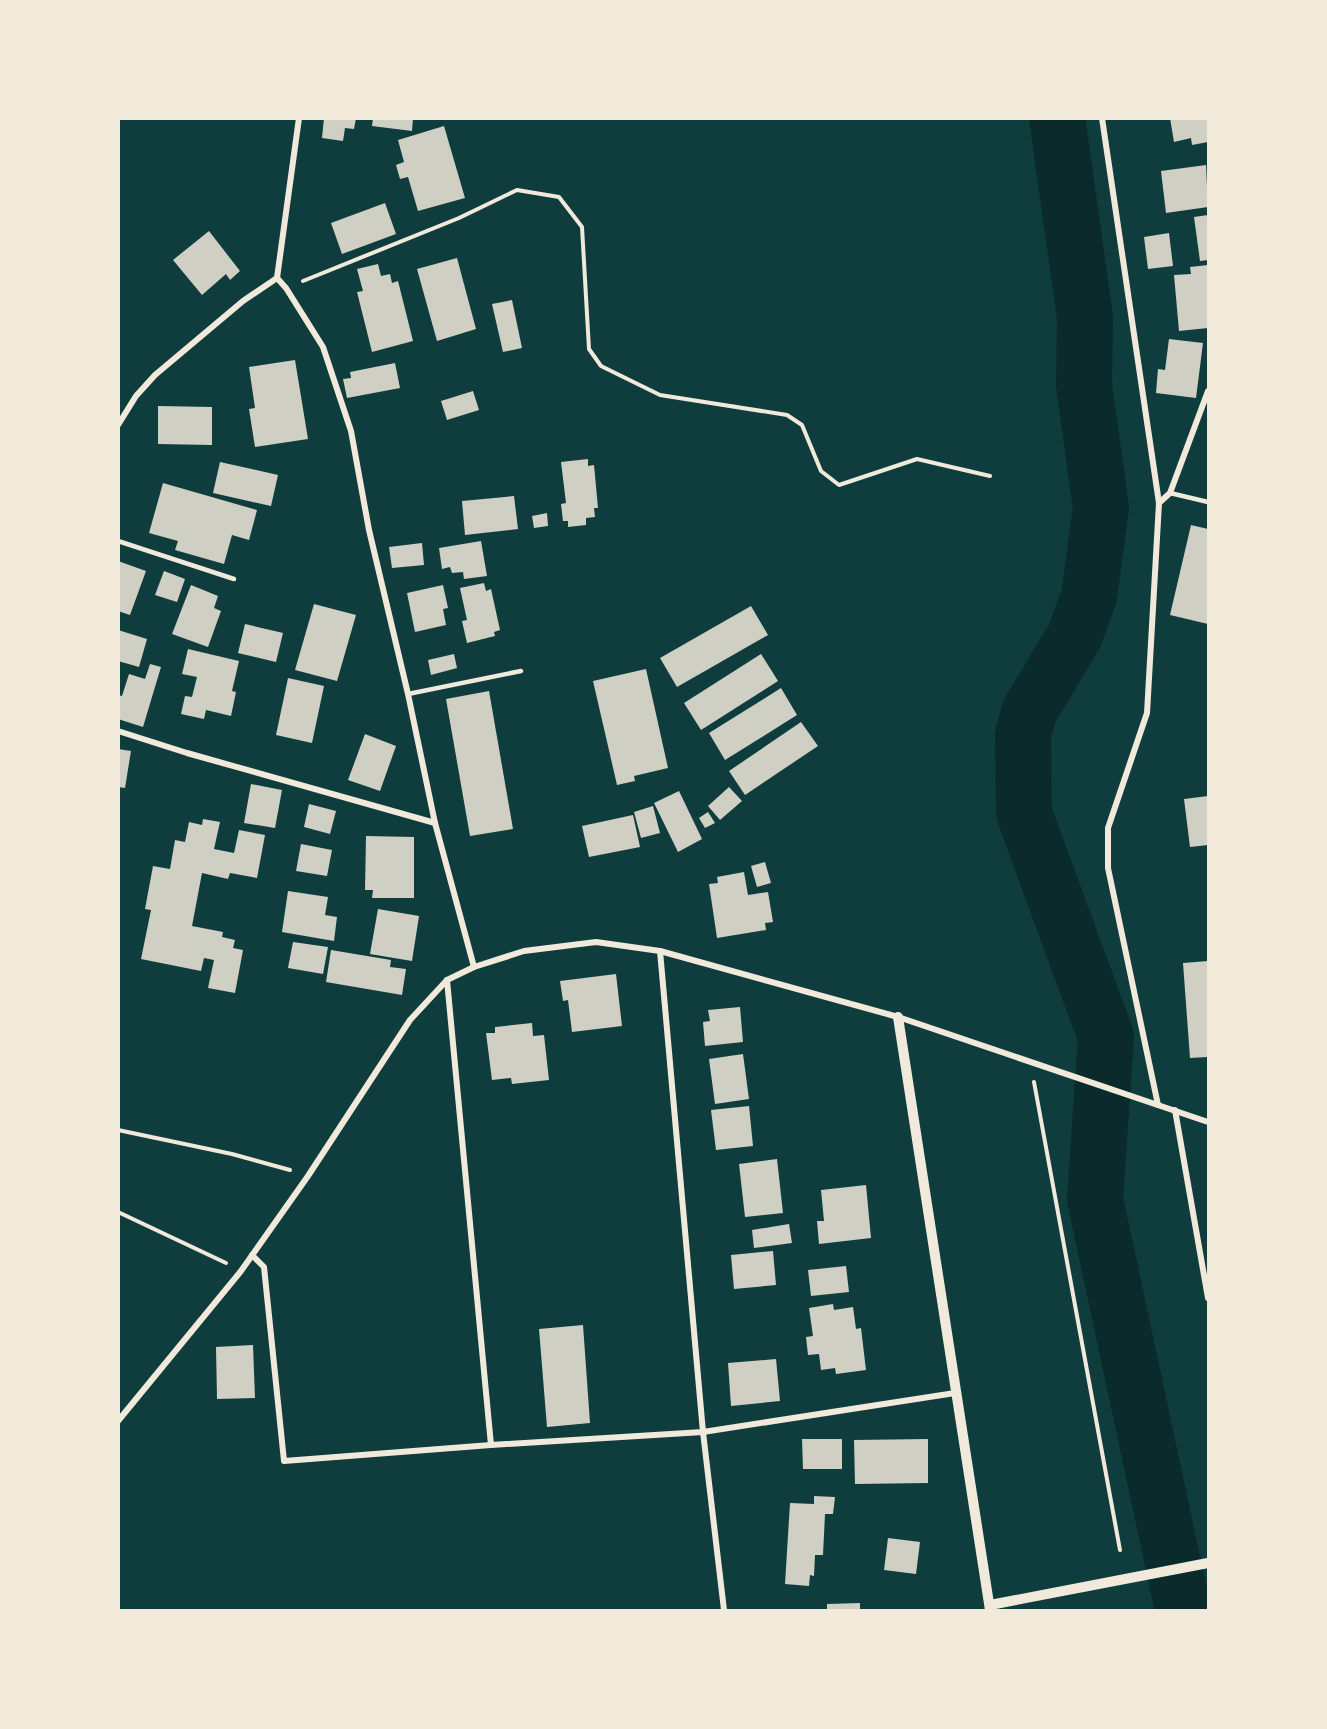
<svg xmlns="http://www.w3.org/2000/svg" width="1327" height="1729" font-family="'Libre Baskerville',serif">
	<rect width="100%" height="100%" fill="#0f3d3e"/>
	<g fill="none" stroke-linecap="round" stroke-linejoin="round">
		<path stroke="#0a2a2b" stroke-width="56" d="M1057 118 1085 317 1084 386 1101 508 1089 596 1075 635 1029 712 1023 735 1024 813 1106 1037 1095 1199 1183 1610"/>
	</g>
	<g fill="#cfcfc3">
		<path d="M324 118H356L354 129 345 128 343 141 322 138Z"/>
		<path d="M373 118H413L412 131 372 126Z"/>
		<path d="M1170 118H1208V142L1192 145 1191 138 1174 142Z"/>
		<path d="M444 126 465 198 418 211 408 177 400 179 396 165 404 162 398 140Z"/>
		<path d="M1206 165 1208 207 1166 213 1161 171Z"/>
		<path d="M385 203 396 234 342 254 331 223Z"/>
		<path d="M1208 215V260L1200 261 1194 217Z"/>
		<path d="M209 231 240 271 230 280 226 274 202 295 173 260Z"/>
		<path d="M1169 233 1173 266 1148 269 1144 237Z"/>
		<path d="M457 258 476 329 437 341 417 269Z"/>
		<path d="M378 264 381 276 390 274 392 283 398 281 413 341 372 352 357 292 363 291 357 269Z"/>
		<path d="M1208 265V328L1179 331 1174 275 1191 274 1190 267Z"/>
		<path d="M512 300 522 348 503 352 492 304Z"/>
		<path d="M1169 339 1203 343 1196 398 1156 393 1158 369 1165 370Z"/>
		<path d="M295 360 308 439 255 447 249 409 255 408 249 367Z"/>
		<path d="M395 363 400 388 347 398 343 379 351 378 350 372Z"/>
		<path d="M473 391 479 410 447 420 441 401Z"/>
		<path d="M158 406 212 407V445L158 444Z"/>
		<path d="M588 459V466L594 465 598 508H594L595 517 586 518V525L568 527V521H563L561 504 566 503 561 462Z"/>
		<path d="M220 462 278 475 271 506 213 493Z"/>
		<path d="M163 483 257 510 249 540 232 535 224 564 175 550 178 541 149 533Z"/>
		<path d="M514 496 518 529 465 535 462 501Z"/>
		<path d="M547 513 548 526 534 528 532 516Z"/>
		<path d="M1191 525 1208 529V624L1170 615Z"/>
		<path d="M481 541 487 576 464 579 463 572 452 573 450 567 442 569 439 548Z"/>
		<path d="M422 543 424 565 392 568 389 547Z"/>
		<path d="M118 561 146 571 130 615 118 611Z"/>
		<path d="M164 571 185 579 177 602 155 595Z"/>
		<path d="M484 583 486 591 491 589 500 630 494 632 495 636 467 643 462 621 467 620 460 588Z"/>
		<path d="M191 585 218 596 214 608 221 611 208 647 172 634Z"/>
		<path d="M443 585 448 608 443 609 446 625 415 632 407 593Z"/>
		<path d="M314 604 356 615 337 681 295 670Z"/>
		<path d="M751 606 768 635 677 687 660 658Z"/>
		<path d="M245 624 283 633 276 662 238 653Z"/>
		<path d="M118 630 147 639 139 667 118 661Z"/>
		<path d="M188 649 239 661 232 691 236 692 231 716 206 710 204 719 181 714 185 696 192 697 197 677 182 674Z"/>
		<path d="M454 654 457 668 431 675 428 660Z"/>
		<path d="M761 654 778 681 701 730 684 703Z"/>
		<path d="M150 664 161 667 143 727 118 719V695L122 696 129 674 145 679Z"/>
		<path d="M646 669 668 768 634 776 635 781 617 785 593 681Z"/>
		<path d="M288 678 324 686 312 743 276 735Z"/>
		<path d="M781 688 797 715 725 760 709 733Z"/>
		<path d="M489 691 513 829 470 836 446 699Z"/>
		<path d="M801 722 818 746 745 795 729 771Z"/>
		<path d="M365 734 396 746 380 791 348 780Z"/>
		<path d="M118 749 131 751 125 788 118 787Z"/>
		<path d="M251 784 282 790 275 828 244 823Z"/>
		<path d="M729 787 742 801 720 820 708 806Z"/>
		<path d="M679 791 702 839 678 852 654 803Z"/>
		<path d="M1208 796V845L1190 847 1184 799Z"/>
		<path d="M309 804 336 811 330 834 304 827Z"/>
		<path d="M653 806 660 833 641 838 634 812Z"/>
		<path d="M708 812 715 823 705 828 699 818Z"/>
		<path d="M633 815 640 847 589 857 582 826Z"/>
		<path d="M203 819 220 822 214 849 234 853 239 830 265 835 257 878 230 873 228 879 202 873 192 926 223 932 222 937 235 940 233 948 243 950 235 993 208 988 214 960 204 958 201 971 141 959 151 910 145 909 153 866 170 869 175 840 185 842 189 822 202 825Z"/>
		<path d="M366 836 414 837V898H372L373 890H365Z"/>
		<path d="M301 844 332 850 327 876 296 871Z"/>
		<path d="M765 862 771 883 757 887 751 866Z"/>
		<path d="M744 872 748 895 768 892 773 922 765 923 766 930 717 938 709 884 718 883 717 877Z"/>
		<path d="M288 891 328 897 325 915 337 917 334 941 282 932Z"/>
		<path d="M378 909 419 916 412 961 370 954Z"/>
		<path d="M293 942 328 947 323 974 288 968Z"/>
		<path d="M331 950 391 960 390 967 406 969 402 995 326 982Z"/>
		<path d="M1208 961V1057L1190 1058 1183 963Z"/>
		<path d="M616 974 622 1026 572 1032 568 1000 563 1001 560 981Z"/>
		<path d="M740 1007 743 1042 705 1046 703 1022 710 1021 708 1010Z"/>
		<path d="M532 1023 533 1036 544 1035 549 1080 512 1084 511 1078 492 1080 486 1033H495V1027Z"/>
		<path d="M743 1054 749 1099 715 1104 709 1059Z"/>
		<path d="M749 1106 753 1146 716 1150 711 1110Z"/>
		<path d="M777 1159 783 1213 745 1217 739 1164Z"/>
		<path d="M866 1185 871 1238 819 1244 817 1221H824L821 1190Z"/>
		<path d="M789 1224 792 1243 754 1248 752 1230Z"/>
		<path d="M773 1251 776 1285 734 1289 731 1255Z"/>
		<path d="M846 1266 849 1292 811 1296 808 1270Z"/>
		<path d="M833 1304 834 1310 853 1307 856 1329 861 1328 866 1370 836 1374 835 1368 821 1370 819 1354 808 1355 806 1337 813 1336 809 1308Z"/>
		<path d="M583 1325 590 1423 547 1427 539 1329Z"/>
		<path d="M253 1345 255 1398 217 1399 216 1347Z"/>
		<path d="M776 1359 780 1401 731 1406 728 1363Z"/>
		<path d="M802 1439H842V1469H803Z"/>
		<path d="M928 1439V1483L855 1484 854 1440Z"/>
		<path d="M814 1496 835 1497 833 1514H825L823 1555H815L814 1576 810 1575 809 1586 785 1584 790 1503 814 1504Z"/>
		<path d="M888 1538 920 1542 916 1574 884 1570Z"/>
		<path d="M860 1603V1610H827V1604Z"/>
	</g>
	<g fill="none" stroke-linecap="round" stroke-linejoin="round">
		<g stroke="#f1e9da" stroke-width="4">
			<path d="M303 281 459 218 517 190 559 197 582 227 589 349 601 366 660 395 787 415 802 425 821 471 839 485 917 459 990 476"/>
			<path d="M1034 1082 1120 1550"/>
			<path d="M118 1130 232 1154 290 1170"/>
			<path d="M118 1212 226 1263"/>
		</g>
		<g stroke="#f1e9da" stroke-width="4.5">
			<path d="M1170 493 1208 502"/>
			<path d="M118 541 234 579"/>
			<path d="M408 694 521 671"/>
		</g>
		<g stroke="#f1e9da" stroke-width="6">
			<path d="M1102 118 1159 503 1147 713 1108 828V868L1158 1105"/>
			<path d="M277 278 286 288 323 347 351 431 369 530 408 694 435 823 474 967"/>
			<path d="M118 425 136 396 155 375 243 301 277 278 299 118"/>
			<path d="M1159 503 1170 493 1208 391"/>
			<path d="M118 731 187 753 435 823"/>
			<path d="M660 951 703 1432 724 1610"/>
			<path d="M447 980 491 1445 703 1432 955 1393"/>
			<path d="M1175 1110 1208 1298"/>
			<path d="M252 1255 264 1267 284 1461 491 1445"/>
			<path d="M118 1421 241 1271 308 1176 410 1020 447 980 474 967 524 951 596 942 660 951 898 1017 1208 1122"/>
		</g>
		<g stroke="#f1e9da" stroke-width="10">
			<path d="M898 1017 990 1610"/>
			<path d="M990 1605 1208 1563"/>
		</g>
	</g>
	<rect width="1327" height="1729" fill="none" stroke="#f1e9da" stroke-width="240"/>
</svg>
